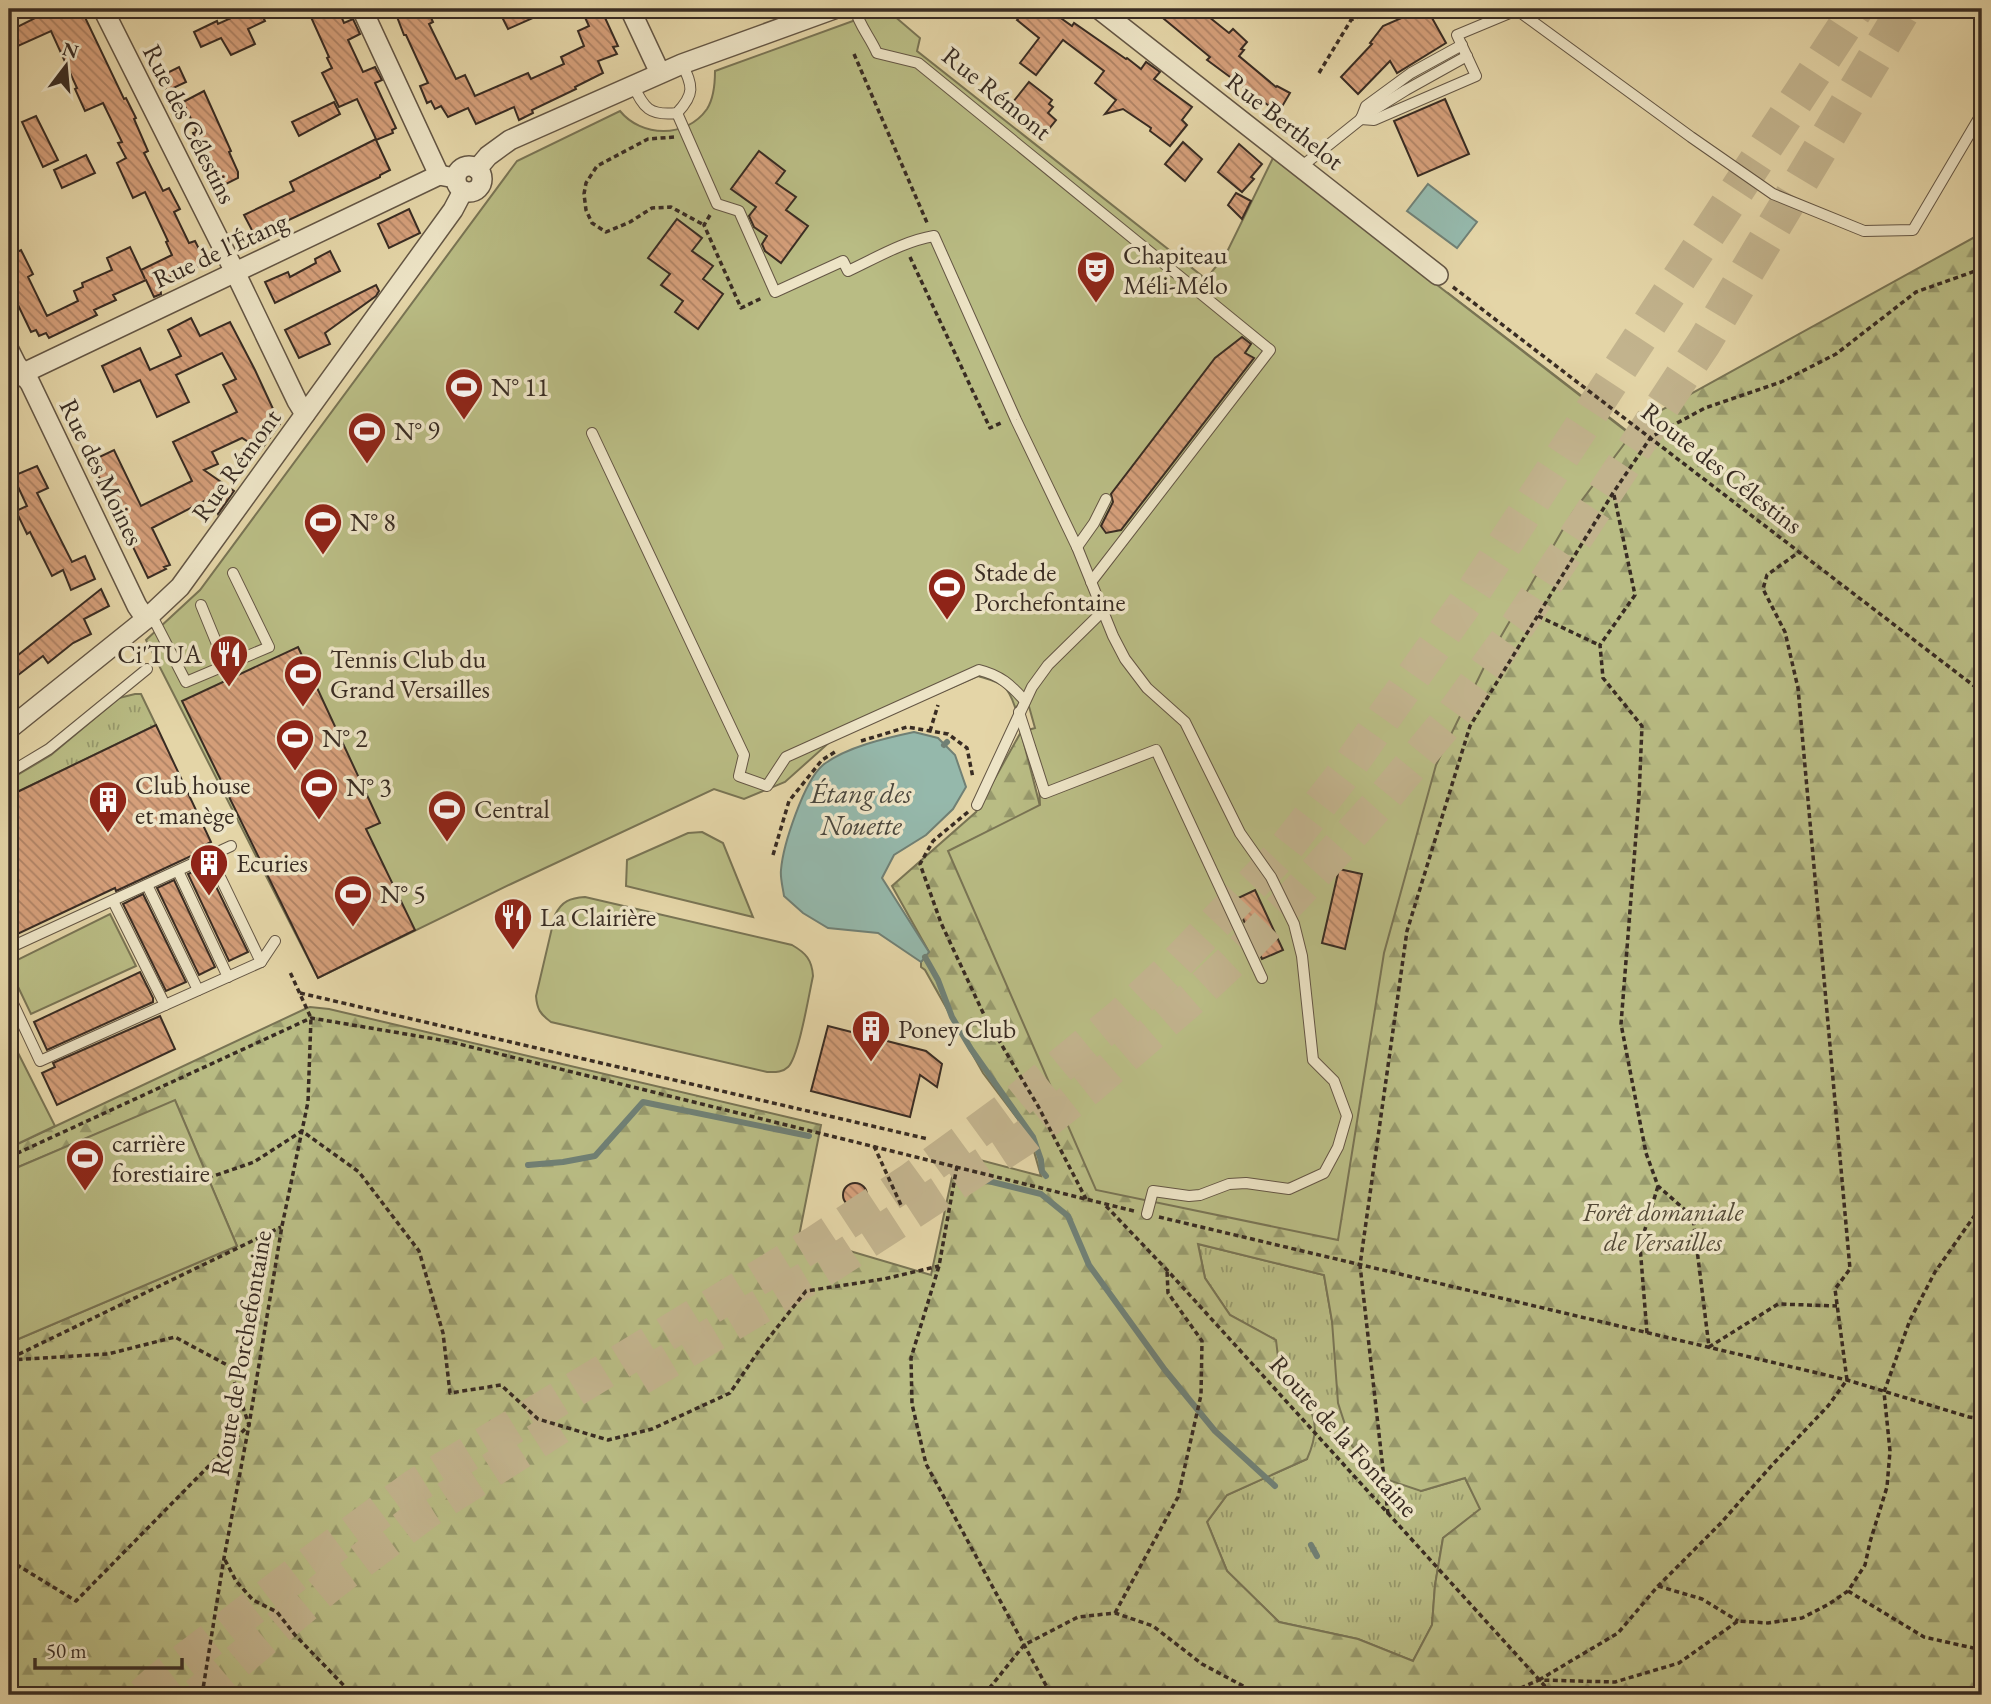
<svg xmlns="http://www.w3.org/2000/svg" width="1991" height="1704" font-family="'EB Garamond',serif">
	<defs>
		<pattern id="grass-tufts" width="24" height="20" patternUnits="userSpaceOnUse" patternTransform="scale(1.75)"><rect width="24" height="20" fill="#b9bc84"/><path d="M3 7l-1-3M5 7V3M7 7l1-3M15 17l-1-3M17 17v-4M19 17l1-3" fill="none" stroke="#97996c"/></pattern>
		<pattern id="forest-firs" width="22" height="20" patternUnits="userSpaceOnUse" patternTransform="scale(1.75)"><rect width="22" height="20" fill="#b9bc84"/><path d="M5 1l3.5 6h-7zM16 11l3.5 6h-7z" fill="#97996c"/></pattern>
		<pattern id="building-back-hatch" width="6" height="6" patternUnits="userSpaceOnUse" patternTransform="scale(1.75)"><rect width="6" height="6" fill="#d59f7a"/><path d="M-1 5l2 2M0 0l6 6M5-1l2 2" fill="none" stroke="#ae8264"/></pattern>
	</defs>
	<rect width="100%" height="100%" fill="#e4d5a7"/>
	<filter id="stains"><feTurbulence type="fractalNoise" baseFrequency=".00286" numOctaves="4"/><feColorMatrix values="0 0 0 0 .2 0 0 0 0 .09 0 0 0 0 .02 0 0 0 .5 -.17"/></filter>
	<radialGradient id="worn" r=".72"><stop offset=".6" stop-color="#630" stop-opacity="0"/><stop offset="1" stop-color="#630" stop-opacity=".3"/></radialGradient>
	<g fill="url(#grass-tufts)" stroke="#797454" stroke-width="2">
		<path d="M135 694H141L156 725 9 796V780L51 755 119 698Z"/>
		<path d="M1198 1244 1324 1275 1332 1321 1421 1491 1465 1478 1481 1509 1443 1538 1435 1585 1432 1625 1413 1661 1358 1639 1279 1622 1227 1571 1207 1522 1227 1495 1307 1459V1405L1290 1393 1278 1362 1275 1340 1230 1315 1205 1278Z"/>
	</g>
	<path fill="url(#forest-firs)" stroke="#797454" stroke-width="2" fill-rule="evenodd" d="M1982 233V1695H9V1343L237 1246 175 1101 9 1171V1148L307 1008 310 1007 329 1009 821 1125 799 1236 931 1275 957 1154 1041 1176 1029 1134 983 1073 925 970 921 967V962L929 952 892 886 976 812 1021 732 1040 806 949 851 1105 1178 1448 293 1631 434 1647 418ZM1198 1244 1324 1275 1332 1321 1338 1403 1352 1446 1379 1477 1421 1491 1465 1478 1480 1509 1443 1538 1435 1585 1432 1625 1413 1661 1358 1639 1279 1622 1227 1571 1207 1522 1227 1495 1307 1459C1315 1441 1321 1418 1304 1403 1300 1400 1294 1397 1291 1393 1282 1383 1277 1354 1276 1340L1230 1315 1205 1278Z"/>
	<g fill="#b9bc84" stroke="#797454" stroke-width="2">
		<path d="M886 9 920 38 917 51 1206 279 1226 254 1273 158 1631 435 1573 512 1489 657 1436 765 1384 953 1338 1240 1096 1190 948 851 1040 805 1039 783 1021 732 1035 728 1028 703 1015 707C1007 683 1001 683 978 676L833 739 785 782 744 799 714 789 511 884 318 978 146 640 200 590 517 161 620 111C641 137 686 139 707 109 714 98 715 83 715 71Z"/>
		<path d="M702 832 723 843 753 917 626 886 627 860 688 833Z"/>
		<path d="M585 897 792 945C806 953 812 960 813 976 809 994 799 1056 788 1067 782 1073 774 1072 767 1072L551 1022C540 1014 537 1009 536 996L555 915C562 901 570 898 585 897Z"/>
		<path d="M110 914 136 966 31 1014 9 968V964Z"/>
		<path d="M9 1035 55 1126 9 1148Z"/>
		<path d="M175 1100 237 1246 9 1343V1171Z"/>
	</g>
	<g fill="#95b8ab" stroke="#708075" stroke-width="2">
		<path d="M1428 184 1477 222 1457 248 1407 211Z"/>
		<path d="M914 732 938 738 955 755 966 787 953 809 926 835 894 855 882 878 929 952 921 962 878 933 828 928 803 913 784 896C783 888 780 878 781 870 783 845 804 781 823 765 846 747 886 738 914 732Z"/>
	</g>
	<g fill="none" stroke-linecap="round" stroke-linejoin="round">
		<g stroke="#708075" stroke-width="6">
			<path d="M944 745 947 742"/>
			<path d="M925 957 938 980 952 1017 971 1049 1033 1137 1041 1160 1042 1171 1046 1176"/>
			<path d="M528 1165 563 1162 595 1156 643 1102 809 1136"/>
			<path d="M964 1175 1041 1194 1068 1216 1089 1265 1165 1370 1215 1431 1275 1486"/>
			<path d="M1311 1545 1317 1556"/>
		</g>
	</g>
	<g fill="url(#building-back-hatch)" stroke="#392c23" stroke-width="2">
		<path d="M61 9H81L124 99 126 98 136 118 134 119 148 151 144 153 163 191 169 188 180 209 174 212 189 243 195 241 206 263 184 274 183 271 160 282 161 294 154 297 146 280 113 295 116 300 94 310 97 315 49 338 46 333 39 336 36 330 31 332 18 305 9 285V256L21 250 33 274 28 277 47 316 78 301 74 291 83 287 82 283 112 270 107 258 130 247 145 279 141 270 172 255 166 242 168 241 145 192 133 198 117 163 126 158 118 143 122 142 103 103 85 111 75 89 77 88 51 31 9 50V31L43 14 45 17Z"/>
		<path d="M251 9H259L265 21 248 29 255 44 231 55 221 38 201 47 194 32 217 21 218 24Z"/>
		<path d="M324 9H338L344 23 353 19 360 34 348 40 363 72 375 67 382 80 375 83 396 128 392 130 393 133 376 140 390 170 380 175V177L255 236 244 215 294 191 290 182 376 139 357 99 339 107 322 73 332 68 327 58 329 57 310 15Z"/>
		<path d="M394 9H427L433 22 429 24 456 79 465 75 475 96 528 73 531 79 564 64 561 57 584 46 578 31 589 26 581 9H601L618 46 613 47 617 54 598 61 603 73 575 87 576 89 532 110 533 113 519 120 514 107 476 124 468 108 448 117 441 106 435 109 431 101 427 103 420 86 428 83 406 35H404Z"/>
		<path d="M498 9H553L508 29Z"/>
		<path d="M1026 9H1048L1072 26 1074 23 1126 59 1127 58 1141 69 1146 62 1160 72 1154 79 1192 107 1182 120 1187 125 1170 146 1150 131 1151 128 1123 109 1105 114 1116 100 1095 83 1104 71 1063 40 1036 75 1020 63 1039 38 1017 20Z"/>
		<path d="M1152 9H1199L1229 33 1233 29 1247 42 1241 49 1244 50 1239 56 1276 87 1277 86 1290 93 1280 110 1278 108 1276 111 1207 60 1210 57Z"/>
		<path d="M1422 9H1427L1446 43 1397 73 1390 61 1358 94 1341 77 1372 44 1370 43 1383 26Z"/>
		<path d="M179 67 186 82 167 91 161 76Z"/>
		<path d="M1029 82 1052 100 1049 104 1053 107 1048 113 1056 120 1044 135 1009 107Z"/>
		<path d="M204 91 231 151 229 152 238 172V178L222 186 206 154 203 155 193 133 197 132 183 102Z"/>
		<path d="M1445 99 1469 154 1418 176 1394 121Z"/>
		<path d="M334 102 340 114 299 136 292 122Z"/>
		<path d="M36 116 58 160 43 167 22 122Z"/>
		<path d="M1183 142 1202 159 1185 181 1165 164Z"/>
		<path d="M1239 144 1262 164 1251 177 1254 179 1242 192 1218 172Z"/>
		<path d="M759 151 785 171 776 183 796 197 786 210 808 226 781 263 765 251 762 244 767 236 754 227 749 216 756 207 731 189Z"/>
		<path d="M86 155 95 173 62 188 54 170Z"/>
		<path d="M1236 193 1251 201 1242 219 1228 205Z"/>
		<path d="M409 209 420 233 389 248 378 224Z"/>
		<path d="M677 219 702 238 692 251 713 266 703 279 723 294 698 329 675 312 683 301 661 285 670 274 648 258Z"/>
		<path d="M330 251 340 271 275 303 265 282 288 272 290 277 316 263 315 259Z"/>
		<path d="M376 285 379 291 376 296 325 333 330 344 299 358 285 330Z"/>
		<path d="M191 318 200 336 230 322 255 370 280 424 261 450 242 438 212 452 218 464 204 470 234 491 218 514 210 498 152 528 170 565 164 567 166 569 148 578 133 547 135 545 121 516 119 518 91 461 114 450 141 506 192 481 173 442 237 412 223 385 236 379 222 353 176 375 189 402 157 417 140 380 114 392 102 366 140 348 150 370 181 356 168 330Z"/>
		<path d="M1242 337 1251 344 1245 353 1254 358 1121 530 1106 533 1101 526 1113 502 1111 494 1215 358Z"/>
		<path d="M37 466 48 488 37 493 72 562 85 556 95 579 71 590 63 570 52 576 30 532 27 534 16 511 27 506 13 476Z"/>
		<path d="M101 589 109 606 84 619 91 634 73 643 48 663 43 656 9 682V644L18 655Z"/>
		<path d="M298 647 380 823 366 829 415 930 318 978 182 701Z"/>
		<path d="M156 725 211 842 201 847 202 851 116 891 115 888 9 938V796Z"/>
		<path d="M206 866 248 952 229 961 188 874Z"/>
		<path d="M1339 869 1362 874 1345 949 1322 943Z"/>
		<path d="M174 880 215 967 199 975 157 888Z"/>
		<path d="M1255 890 1283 950 1262 959 1234 900Z"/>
		<path d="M143 894 186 982 166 991 123 904Z"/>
		<path d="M140 972 153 998V1002L47 1050 34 1022Z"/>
		<path d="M160 1016 175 1049 57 1105 42 1073 55 1067 53 1063Z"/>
		<path d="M828 1026 926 1051 942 1064 937 1087 920 1075 910 1117 811 1091Z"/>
		<circle cx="855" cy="1195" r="12"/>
	</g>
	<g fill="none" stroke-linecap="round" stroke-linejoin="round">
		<g stroke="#c2b38d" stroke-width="35" stroke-dasharray="35 18" stroke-linecap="butt">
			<path d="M640 1378 832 1264 1023 1139 1088 1088 1192 998 1241 952 1300 890 1383 799 1452 716 1518 625 1704 343 1904 9"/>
			<path d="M143 1695 158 1681 307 1566 414 1487 814 1244 911 1180 1008 1109 1121 1016 1170 970 1281 854 1345 772 1471 595 1856 9"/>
			<path d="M197 1695 329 1585 427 1511 559 1427"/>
		</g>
		<g stroke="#645644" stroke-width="12">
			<g id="lane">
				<path d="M855 9C859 25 870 37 877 53L918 63 1270 350 1091 582"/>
				<path d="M633 85C644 108 649 116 677 113 695 94 693 86 682 64"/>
				<path d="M677 113 717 204 739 211 775 292 843 261 848 271C876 258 904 241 934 236L1016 420 1077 547 1094 523 1106 499"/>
				<path d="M1361 118 1406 90 1467 56"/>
				<path d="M1361 119 1374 120 1476 76 1457 35 1517 10 1691 137 1773 194 1864 231 1913 230 1982 113"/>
				<path d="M1301 167 1361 119 1366 106 1411 73 1462 45"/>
				<path d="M592 433 744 755 739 776 767 786 786 757 979 670C1000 675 1011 685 1025 701"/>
				<path d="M1077 547 1113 636 1125 659 1147 688 1185 722 1240 833 1271 877 1294 924 1302 956 1313 1060 1334 1081 1347 1116 1338 1147 1324 1173 1289 1189 1246 1183 1229 1184 1200 1195 1189 1196 1153 1191 1147 1214"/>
				<path d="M201 605 226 666"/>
				<path d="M151 614 186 682 269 647 233 573"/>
				<path d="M1019 712 1045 793 1156 750 1262 978"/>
				<path d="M9 773 49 749 147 669"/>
				<path d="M977 805 1032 687 1048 665 1103 611"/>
				<path d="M210 856 261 962"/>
				<path d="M178 871 228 977"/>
				<path d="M147 885 198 990"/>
				<path d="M113 901 165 1005"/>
				<path d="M9 948 231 846"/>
				<path d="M9 995 40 1061 261 962 275 941"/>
			</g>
		</g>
		<g stroke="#645644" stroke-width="22">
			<g id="street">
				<path d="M103 9 235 272 297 401 305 414"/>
				<path d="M362 9 439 175"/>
				<path d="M630 9 660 73"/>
				<path d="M1099 9 1438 275"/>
				<circle cx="469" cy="179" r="13"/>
				<path d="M477 169 488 156 510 140 682 64 834 9"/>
				<path d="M9 350 16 364 30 383 137 606 146 619"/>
				<path d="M9 380 439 175 455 178"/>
				<path d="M9 729 146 619 180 587 453 210 463 191"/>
			</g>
		</g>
		<g stroke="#392c23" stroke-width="3.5" stroke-dasharray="5 3.5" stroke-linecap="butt">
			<path d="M854 54 928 225"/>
			<path d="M1319 73 1351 20 1376 9"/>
			<path d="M674 137 648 139 597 166 586 183 584 194 586 210 592 223 606 232 630 222 652 208 671 207 704 225"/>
			<path d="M710 215 704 225 741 308 762 298"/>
			<path d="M910 257 990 428 1003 422"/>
			<path d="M1982 266V273"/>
			<path d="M1453 287 1982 692"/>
			<path d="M1614 495 1635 595 1600 645 1603 678 1642 726 1639 797 1621 1024 1646 1153 1658 1186 1693 1217 1709 1347 1778 1304 1837 1306"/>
			<path d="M1538 616 1599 645"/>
			<path d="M930 731 938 705"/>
			<path d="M861 741 907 727 948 734 967 748 973 778"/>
			<path d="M968 812 933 841 920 864 941 923 985 1017 1038 1106 1086 1199"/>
			<path d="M773 855 789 801 822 760 835 752"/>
			<path d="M1982 870 1977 898 1982 922"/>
			<path d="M300 993 928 1139"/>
			<path d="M874 1146 901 1205"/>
			<path d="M9 1157 311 1018 447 1041 1134 1211"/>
			<path d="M957 1166 939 1266 911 1358 912 1404 926 1464 1048 1689 1047 1695"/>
			<path d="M208 1178 254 1162 302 1131 359 1172 419 1251 443 1333 450 1393 501 1385 538 1419 608 1440 652 1429 730 1393 760 1349 806 1291 884 1279 939 1266"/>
			<path d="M1106 1206 1167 1270 1553 1695"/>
			<path d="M1159 1217 1847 1380 1969 1417 1982 1419"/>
			<path d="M1647 1333 1640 1246 1658 1186"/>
			<path d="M11 1358 281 1227"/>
			<path d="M9 1360 108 1354 175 1337 229 1366 249 1425 76 1601 9 1560"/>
			<path d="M1388 1514 1360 1265 1407 931 1470 726 1613 493 1651 437 1705 408 1781 382 1836 354 1916 292 1981 269"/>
			<path d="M225 1560 236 1581 253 1600 277 1612 295 1635 353 1695"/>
			<path d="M1658 1586 1702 1599 1738 1621"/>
			<path d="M1848 1591 1924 1637 1982 1650"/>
			<path d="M1115 1613 1178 1497 1201 1395 1202 1341 1168 1293 1167 1270"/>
			<path d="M1539 1680 1618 1633 1658 1586 1720 1524 1773 1464 1828 1406 1847 1380 1835 1289 1850 1269 1798 688 1785 632 1763 589 1767 575 1799 552"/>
			<path d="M202 1695 224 1558 249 1425 282 1226 308 1102 311 1018 289 970"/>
			<path d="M984 1695 1024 1645 1078 1617 1115 1613 1153 1626 1202 1664 1260 1695"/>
			<path d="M1505 1695 1539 1680 1615 1682 1679 1663 1738 1621 1768 1623 1802 1618 1829 1604 1848 1591 1865 1565 1870 1542 1887 1487 1890 1451 1884 1392 1910 1320 1935 1272 1982 1205"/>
		</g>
		<use href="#lane" stroke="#ede4c6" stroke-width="10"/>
		<use href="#street" stroke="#ede4c6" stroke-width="19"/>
	</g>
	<defs>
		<g id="theatre-pin" transform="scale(2.0125)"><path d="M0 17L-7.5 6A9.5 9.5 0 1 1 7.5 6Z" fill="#8f2418" stroke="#ede4c6"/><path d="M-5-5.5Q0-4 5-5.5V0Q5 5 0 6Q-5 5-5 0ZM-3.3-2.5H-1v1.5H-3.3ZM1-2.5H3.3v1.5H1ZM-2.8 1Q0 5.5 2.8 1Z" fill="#fff"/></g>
		<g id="stadium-pin" transform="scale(2.0125)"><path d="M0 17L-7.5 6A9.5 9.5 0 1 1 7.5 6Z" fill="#8f2418" stroke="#ede4c6"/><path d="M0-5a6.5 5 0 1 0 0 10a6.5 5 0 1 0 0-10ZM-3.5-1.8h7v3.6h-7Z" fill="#fff"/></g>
		<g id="restaurant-pin" transform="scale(2.0125)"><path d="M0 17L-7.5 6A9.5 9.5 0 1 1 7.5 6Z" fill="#8f2418" stroke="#ede4c6"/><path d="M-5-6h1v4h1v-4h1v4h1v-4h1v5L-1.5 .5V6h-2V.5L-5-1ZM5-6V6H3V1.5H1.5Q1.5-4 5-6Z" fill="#fff"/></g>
		<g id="building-pin" transform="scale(2.0125)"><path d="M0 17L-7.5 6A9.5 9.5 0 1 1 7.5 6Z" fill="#8f2418" stroke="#ede4c6"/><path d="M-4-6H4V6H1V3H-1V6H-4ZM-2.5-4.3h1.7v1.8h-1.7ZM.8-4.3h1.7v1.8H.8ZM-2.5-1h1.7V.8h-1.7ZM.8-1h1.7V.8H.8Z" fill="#fff"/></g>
	</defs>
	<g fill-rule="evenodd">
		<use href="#theatre-pin" x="1096" y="270"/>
		<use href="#stadium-pin" x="464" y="387"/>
		<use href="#stadium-pin" x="367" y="431"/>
		<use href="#stadium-pin" x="323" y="522"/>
		<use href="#stadium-pin" x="947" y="587"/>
		<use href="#restaurant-pin" x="229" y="654"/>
		<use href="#stadium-pin" x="303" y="674"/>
		<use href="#stadium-pin" x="295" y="738"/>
		<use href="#stadium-pin" x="319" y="787"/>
		<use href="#building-pin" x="108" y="800"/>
		<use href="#stadium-pin" x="447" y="809"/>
		<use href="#building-pin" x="209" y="863"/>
		<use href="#stadium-pin" x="353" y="894"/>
		<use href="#restaurant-pin" x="513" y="917"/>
		<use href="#building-pin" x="871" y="1029"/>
		<use href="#stadium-pin" x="85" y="1158"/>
	</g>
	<g text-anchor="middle" stroke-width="7" stroke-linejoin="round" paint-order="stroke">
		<g font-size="26" fill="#392c23" stroke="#ede4c6">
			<text transform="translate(997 93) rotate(39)" y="9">Rue Rémont</text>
			<text transform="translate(1285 121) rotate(38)" y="9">Rue Berthelot</text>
			<text transform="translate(190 124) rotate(63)" y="9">Rue des Célestins</text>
			<text transform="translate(220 250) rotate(-25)" y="9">Rue de l'Étang</text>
			<text transform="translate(236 465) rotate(-54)" y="9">Rue Rémont</text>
			<text transform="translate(1722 468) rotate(38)" y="9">Route des Célestins</text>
			<text transform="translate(102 472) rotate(64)" y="9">Rue des Moines</text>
			<text transform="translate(241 1353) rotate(-80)" y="9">Route de Porchefontaine</text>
			<text transform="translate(1344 1436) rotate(48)" y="9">Route de la Fontaine</text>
		</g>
		<g font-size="26" fill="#392c23" stroke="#ede4c6" text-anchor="start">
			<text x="1123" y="264">Chapiteau<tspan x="1123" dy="30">Méli-Mélo</tspan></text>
			<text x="491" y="396">N° 11</text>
			<text x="394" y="440">N° 9</text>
			<text x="350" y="531">N° 8</text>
			<text x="974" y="581">Stade de<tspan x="974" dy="30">Porchefontaine</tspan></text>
			<text x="202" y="663" text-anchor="end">Ci'TUA</text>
			<text x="330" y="668">Tennis Club du<tspan x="330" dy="30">Grand Versailles</tspan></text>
			<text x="322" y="747">N° 2</text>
			<text x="135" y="794">Club house<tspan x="135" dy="30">et manège</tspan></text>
			<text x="346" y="796">N° 3</text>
			<text x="474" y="818">Central</text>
			<text x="236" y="872">Ecuries</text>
			<text x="380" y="903">N° 5</text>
			<text x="540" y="926">La Clairière</text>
			<text x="898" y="1038">Poney Club</text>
			<text x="112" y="1152">carrière<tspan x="112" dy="30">forestiaire</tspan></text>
		</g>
		<g font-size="26" font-style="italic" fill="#534936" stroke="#ede4c6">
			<text x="1663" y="1221">Forêt domaniale<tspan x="1663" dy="30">de Versailles</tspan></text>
		</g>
		<g font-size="28" font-style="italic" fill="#4b483e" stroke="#ede4c6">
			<text x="861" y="803">Étang des<tspan x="861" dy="32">Nouette</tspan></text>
		</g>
	</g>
	<rect width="1991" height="1704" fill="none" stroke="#e4d5a7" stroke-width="35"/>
	<rect x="10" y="10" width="1970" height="1683" fill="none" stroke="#392c23" stroke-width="3.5"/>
	<rect x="18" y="18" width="1956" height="1669" fill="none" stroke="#392c23" stroke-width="2"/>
	<g transform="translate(66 66) rotate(16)" stroke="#ede4c6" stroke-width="5" paint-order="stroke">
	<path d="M0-5L12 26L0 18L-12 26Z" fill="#392c23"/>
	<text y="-10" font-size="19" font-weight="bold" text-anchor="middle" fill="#392c23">N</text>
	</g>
	<path d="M35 1658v10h147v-10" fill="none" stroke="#392c23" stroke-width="3.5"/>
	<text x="46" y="1658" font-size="21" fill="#392c23" stroke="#ede4c6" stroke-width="5" paint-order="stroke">50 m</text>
	<rect width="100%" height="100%" filter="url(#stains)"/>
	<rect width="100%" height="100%" fill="url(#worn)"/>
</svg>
